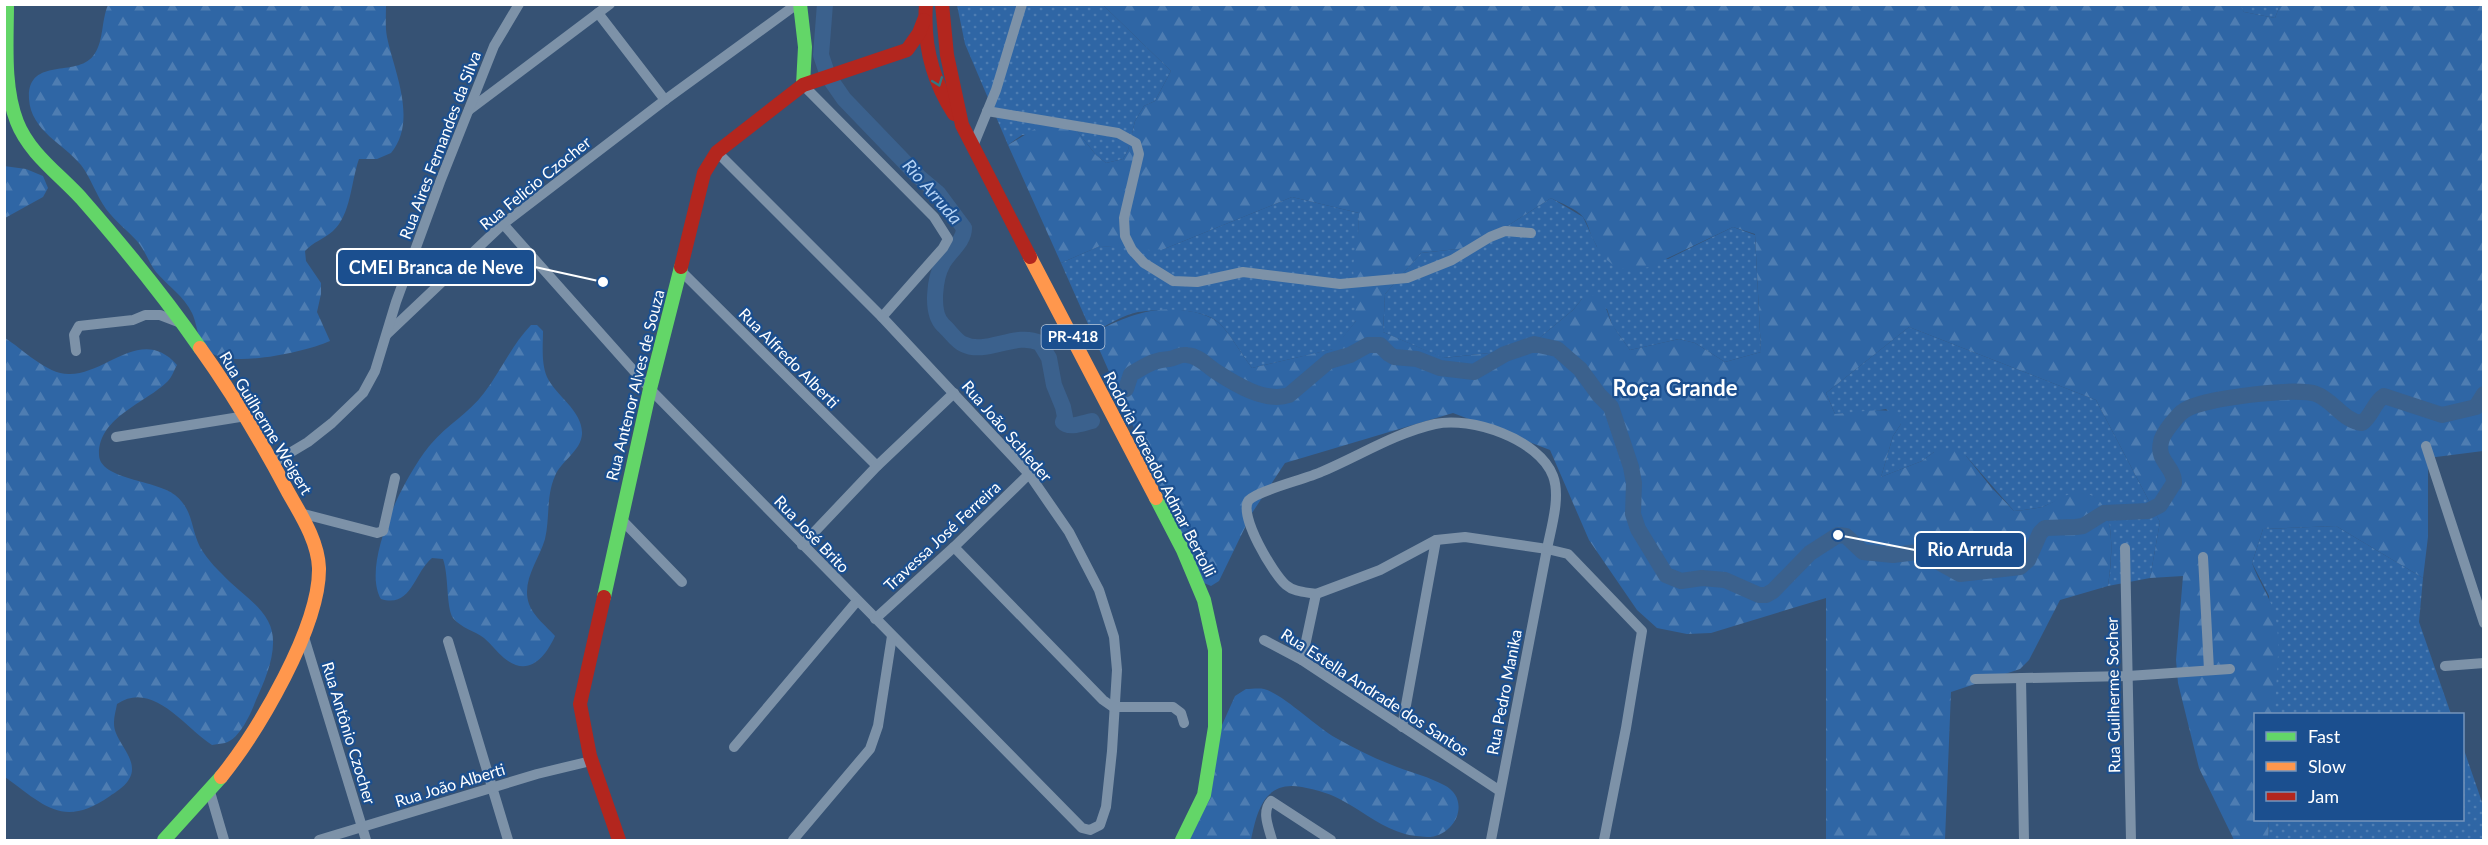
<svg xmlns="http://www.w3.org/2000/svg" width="2488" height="845" font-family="Lato,sans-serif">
	<defs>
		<pattern id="green-dots" width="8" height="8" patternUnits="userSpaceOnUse" patternTransform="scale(1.5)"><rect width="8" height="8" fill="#2f66a5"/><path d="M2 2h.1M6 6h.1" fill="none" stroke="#4e7db2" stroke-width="1.8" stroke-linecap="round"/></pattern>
		<pattern id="forest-firs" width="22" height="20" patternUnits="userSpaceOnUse" patternTransform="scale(1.5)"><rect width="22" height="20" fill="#2f66a5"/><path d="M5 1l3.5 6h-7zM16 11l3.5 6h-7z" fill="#4e7db2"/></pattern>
	</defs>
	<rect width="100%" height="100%" fill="#365274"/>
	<g fill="url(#green-dots)">
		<path d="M957 5H1103L1171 71 1155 101 1144 106 1135 121 1128 150 1123 159 1106 163 1096 155 1077 131 1022 135 1008 145 965 44Z"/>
		<path d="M2239 5H2280L2275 18 2244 12Z"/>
		<path d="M1292 197 1359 213 1356 321 1334 349 1252 368C1243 356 1228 331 1219 323 1202 307 1160 309 1138 312 1123 315 1106 326 1092 333L1061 263 1100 246 1164 249Z"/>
		<path d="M1551 198 1583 217 1597 247 1668 259 1733 227 1755 235 1761 352 1725 362 1695 343 1679 339 1630 350 1612 325 1607 309 1582 299 1573 310 1526 349 1443 358 1383 332 1385 294 1421 253 1475 247Z"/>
		<path d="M1909 327 2096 400 2160 522 2150 578 2108 586C2112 560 2120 489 2076 494 2063 495 2054 503 2042 507 2033 509 2023 510 2014 511L1966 456 1934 452 1922 461 1881 477 1893 436 1901 424 1886 409 1862 413 1835 414 1826 393Z"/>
		<path d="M2336 526 2423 578 2419 622 2451 714H2275L2269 596 2252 563 2263 529Z"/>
		<path d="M2463 747 2483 805V840H2268L2269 820H2462Z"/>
	</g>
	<g fill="url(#forest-firs)" fill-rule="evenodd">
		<path d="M2239 4 2244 12 2275 18 2280 5H2483V451L2428 458V537L2423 578 2336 526 2263 529 2252 563C2258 581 2270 596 2275 615 2282 643 2275 685 2275 714H2256V820H2269L2268 840H2234L2199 768 2178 683 2176 660 2183 576 2150 578 2160 522 2096 400 1909 327 1826 393 1835 414C1857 413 1879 407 1900 413L1901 424 1893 436 1881 477 1922 461 1934 452 1952 449 1966 456 1991 487 2014 511C2023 510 2033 509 2042 507 2051 504 2058 498 2067 495 2121 480 2112 556 2108 586L2060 600 2029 660 2020 669 1951 692 1945 840H1826V598L1711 633 1687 634 1657 628 1637 610 1589 540 1550 450 1453 413 1285 463 1252 513 1219 581 1211 586 1204 583 1197 571 1092 333C1128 316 1153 304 1194 312 1202 314 1212 317 1219 323 1228 331 1243 356 1252 368L1333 349 1356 321 1353 266 1358 235 1359 213 1292 197 1164 249 1150 250 1100 246 1061 263 1008 145 1038 127 1053 123 1077 131 1096 155 1106 163 1123 159 1128 150 1135 121 1144 106 1155 101 1171 71 1103 5ZM1551 198C1560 203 1577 209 1583 217 1587 222 1589 229 1591 235 1604 263 1617 275 1649 267L1733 227 1755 234 1761 352 1725 362 1695 343 1679 339 1630 350C1624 341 1617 333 1612 324 1607 313 1606 301 1594 295L1582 299 1573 310 1526 349 1444 358 1383 332 1385 294 1421 253 1475 247Z"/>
		<path d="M108 5H386C386 15 385 26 387 37 394 71 418 121 391 153L377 159H359C351 181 351 215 333 231 324 239 313 242 305 251L306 261 321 283V294L317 312 330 341C305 352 240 366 215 355 197 348 199 328 192 313 184 296 168 286 156 272 149 263 145 250 137 241 127 230 115 221 106 209 96 195 91 178 81 165 64 144 31 131 29 99 27 56 76 78 93 56 104 43 101 21 108 5Z"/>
		<path d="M4 166 26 169 43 176 48 188 43 197 5 218Z"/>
		<path d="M531 325H537L543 331C543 345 541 363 547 377 556 396 583 411 582 434 581 451 561 461 555 476 546 496 550 518 545 539 539 560 521 581 529 604 533 616 547 627 555 636 545 658 528 678 504 658 497 652 491 644 484 638 475 631 461 628 453 618 446 607 449 576 443 559L432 558C413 574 412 608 381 599 360 563 406 473 431 444 447 425 469 413 484 393 501 371 511 346 531 325Z"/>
		<path d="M5 338C23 349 47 375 70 374 107 374 142 325 177 365 174 370 172 377 168 381 146 403 98 417 99 455 100 480 157 480 175 495 193 509 191 529 200 547 208 561 219 571 230 582 243 594 259 605 268 621 281 644 266 678 256 700 251 713 240 739 225 743 221 744 216 744 212 745 184 727 153 680 117 704 116 710 114 716 114 722 113 739 132 752 132 769 132 782 119 790 110 796 63 829 44 805 5 777Z"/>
		<path d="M1246 689C1251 689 1259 688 1264 689 1283 694 1316 727 1336 738 1355 749 1376 759 1397 767 1413 773 1429 777 1444 785 1472 799 1456 837 1427 837 1420 836 1412 836 1405 834 1383 828 1365 813 1345 802 1332 794 1318 790 1302 787 1265 780 1257 810 1251 840H1187L1222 725 1235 696Z"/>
	</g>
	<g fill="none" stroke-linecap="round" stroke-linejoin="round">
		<g stroke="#3b618d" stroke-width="16">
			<path d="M825 4 821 55 828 76 844 99 919 177 938 193 964 228C964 242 950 251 943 263 935 277 930 312 943 325 949 330 956 341 963 344 987 356 1015 331 1040 343L1049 358 1054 385 1063 407 1065 417 1063 422C1069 429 1083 423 1092 421"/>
			<path d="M1126 389 1131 374C1146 366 1152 360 1169 359 1176 358 1180 354 1187 355 1199 356 1206 365 1215 371 1235 384 1265 403 1289 395L1329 361 1350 355 1368 345H1380L1389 354 1394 357 1417 359 1440 368 1474 372 1505 354 1534 344 1557 349 1580 369 1599 395 1611 407 1631 467 1634 483 1633 514 1638 529 1666 575 1681 581 1702 578 1725 580 1759 595H1766L1773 591 1810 553 1838 535 1846 536 1863 552 1893 555 1917 552 1924 554 1960 574 2020 567 2028 560 2040 533 2045 528 2076 527 2083 526 2104 513 2148 511 2160 505 2174 483C2175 467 2156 461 2161 442 2162 434 2178 414 2185 410 2203 398 2297 387 2316 394 2333 400 2343 421 2362 423 2372 416 2374 402 2384 396L2442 415 2476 407 2484 394"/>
		</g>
		<g stroke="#7d92a8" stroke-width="10">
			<path d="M598 13 665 100"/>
			<path d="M803 85 934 217 948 239 943 248 882 317"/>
			<path d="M469 110 610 4"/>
			<path d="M987 111 1118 133 1136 143 1139 154 1124 218 1125 236 1132 250 1144 263 1173 281 1197 282 1243 272 1340 284 1407 278 1452 260 1490 237 1505 231 1531 233"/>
			<path d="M973 146 996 90 1022 4"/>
			<path d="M503 224 650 389 1082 828 1090 830 1100 825 1106 807 1112 751 1117 670 1114 637 1099 590 1069 532 1029 474 882 317 717 152"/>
			<path d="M680 270 877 466"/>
			<path d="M387 334 503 224 665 100 797 4"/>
			<path d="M76 351 74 335 79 326 133 320 145 315H160L181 323"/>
			<path d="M116 437 246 416"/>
			<path d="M2426 446 2484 623"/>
			<path d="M273 463 308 442 332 423 363 393 375 371 396 302 440 182 494 46 519 4"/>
			<path d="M300 513 377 533 383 531 395 478"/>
			<path d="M620 518 682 582"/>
			<path d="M802 545 877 466 954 393"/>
			<path d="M954 547 1103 700 1113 707H1173L1181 713 1184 723"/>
			<path d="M2125 548 2131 840"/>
			<path d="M2203 557 2209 670"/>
			<path d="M1316 594 1380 570 1436 540 1465 537 1547 549 1491 840"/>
			<path d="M875 619 954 547 1029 474"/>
			<path d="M303 634 366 840"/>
			<path d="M1264 640 1302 660 1500 791"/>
			<path d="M448 641 508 840"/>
			<path d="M1302 660 1316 594C1305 592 1294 592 1286 585 1274 575 1237 514 1249 500 1259 490 1306 479 1321 472 1359 456 1395 433 1435 424 1471 416 1539 439 1553 476 1561 497 1551 528 1547 549L1568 554 1642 631 1626 728 1604 840"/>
			<path d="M2445 666 2484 663"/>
			<path d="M2021 678 2024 840"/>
			<path d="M1975 679 2128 676 2230 669"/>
			<path d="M1402 727 1436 540"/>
			<path d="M734 747 857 601"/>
			<path d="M210 792 224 840"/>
			<path d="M319 840 537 774 591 761"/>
			<path d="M793 840 870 749 878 726 892 636"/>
			<path d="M1272 840C1269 828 1261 812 1271 801L1331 840"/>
		</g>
		<g stroke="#63d668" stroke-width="14">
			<path d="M7 4C7 41 3 87 17 122 29 153 59 174 81 198 123 246 164 296 200 348"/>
			<path d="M800 4 805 47 803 85"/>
			<path d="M1156 498 1183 550 1204 600 1215 650V727L1204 795 1182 840"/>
			<path d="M604 597 650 389 681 267"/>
			<path d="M164 840 221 777"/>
		</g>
		<g stroke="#ff974d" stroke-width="14">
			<path d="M1030 257 1156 498"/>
			<path d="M200 348C233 394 262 443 288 492 301 515 318 541 319 568 320 627 258 731 221 777"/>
		</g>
		<g stroke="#b3261e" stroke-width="14">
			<path d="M926 4C923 44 932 80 954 114"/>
			<path d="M942 4 947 55 962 125 1030 257"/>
			<path d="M681 267 704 173 717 152 803 85 907 50 919 33 924 20"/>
			<path d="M604 597 580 704 590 756 619 840"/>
		</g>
	</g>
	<defs><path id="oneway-chevron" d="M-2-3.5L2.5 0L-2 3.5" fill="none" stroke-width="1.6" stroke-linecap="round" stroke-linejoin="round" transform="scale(1.5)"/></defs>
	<use stroke="#317883" href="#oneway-chevron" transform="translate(938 82) rotate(69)"/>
	<g text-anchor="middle" stroke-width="4.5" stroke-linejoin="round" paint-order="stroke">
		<rect fill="#1b4f8f" stroke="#bbcadd" stroke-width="1.5" x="1041.5" y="325" width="63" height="24" rx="4.5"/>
		<g font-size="15" font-weight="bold" fill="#fff">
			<text x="1073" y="342">PR-418</text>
		</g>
		<g font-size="16" fill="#fff" stroke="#1b4f8f">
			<text transform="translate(440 145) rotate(-69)" y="6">Rua Aires Fernandes da Silva</text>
			<text transform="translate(535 183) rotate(-39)" y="6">Rua Felicio Czocher</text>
			<text transform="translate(789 358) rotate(45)" y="6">Rua Alfredo Alberti</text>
			<text transform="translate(635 385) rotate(-76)" y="6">Rua Antenor Alves de Souza</text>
			<text transform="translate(266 423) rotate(59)" y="6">Rua Guilherme Weigert</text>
			<text transform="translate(1007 431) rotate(49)" y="6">Rua João Schleder</text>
			<text transform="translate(1160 474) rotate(63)" y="6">Rodovia Vereador Admar Bertolli</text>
			<text transform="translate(812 534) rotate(46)" y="6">Rua José Brito</text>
			<text transform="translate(942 536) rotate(-43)" y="6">Travessa José Ferreira</text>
			<text transform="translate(1375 692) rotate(33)" y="6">Rua Estella Andrade dos Santos</text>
			<text transform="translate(1504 692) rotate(-79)" y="6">Rua Pedro Manika</text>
			<text transform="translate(2113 695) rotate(-91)" y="6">Rua Guilherme Socher</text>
			<text transform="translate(349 733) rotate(73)" y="6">Rua Antônio Czocher</text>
			<text transform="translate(450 785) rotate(-17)" y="6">Rua João Alberti</text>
		</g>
		<g font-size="18" font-style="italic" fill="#b5d3f5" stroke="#1b4f8f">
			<text transform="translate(932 192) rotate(49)" y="6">Rio Arruda</text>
		</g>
		<g font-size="22" font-weight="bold" fill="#fff" stroke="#1b4f8f">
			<text x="1675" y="396">Roça Grande</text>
		</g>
	</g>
	<path fill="none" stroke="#fff" stroke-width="2" d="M603 282L535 267M1838 535L1915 550"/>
	<g fill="#fff" stroke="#1b4f8f" stroke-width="2">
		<circle cx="603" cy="282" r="6"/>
		<circle cx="1838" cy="535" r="6"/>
	</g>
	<g fill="#1b4f8f" stroke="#fff" stroke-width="2">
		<rect x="337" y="249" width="198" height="36" rx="6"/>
		<rect x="1915" y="532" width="110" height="36" rx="6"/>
	</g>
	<g font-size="18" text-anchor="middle" font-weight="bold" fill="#fff">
		<text x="436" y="274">CMEI Branca de Neve</text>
		<text x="1970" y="556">Rio Arruda</text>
	</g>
	<rect width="2488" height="845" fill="none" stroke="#ffffff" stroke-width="12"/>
	<rect x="2254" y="713" width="210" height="108" fill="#1b4f8f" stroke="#7695bc" stroke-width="1.5"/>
	<rect x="2266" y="732" width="30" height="9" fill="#63d668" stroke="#7695bc" stroke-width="1.5"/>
	<text x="2308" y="743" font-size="18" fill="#ffffff">Fast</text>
	<rect x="2266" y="762" width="30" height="9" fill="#ff974d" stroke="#7695bc" stroke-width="1.5"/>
	<text x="2308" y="773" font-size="18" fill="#ffffff">Slow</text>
	<rect x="2266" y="792" width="30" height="9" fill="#b3261e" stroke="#7695bc" stroke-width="1.5"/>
	<text x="2308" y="803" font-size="18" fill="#ffffff">Jam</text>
</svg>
